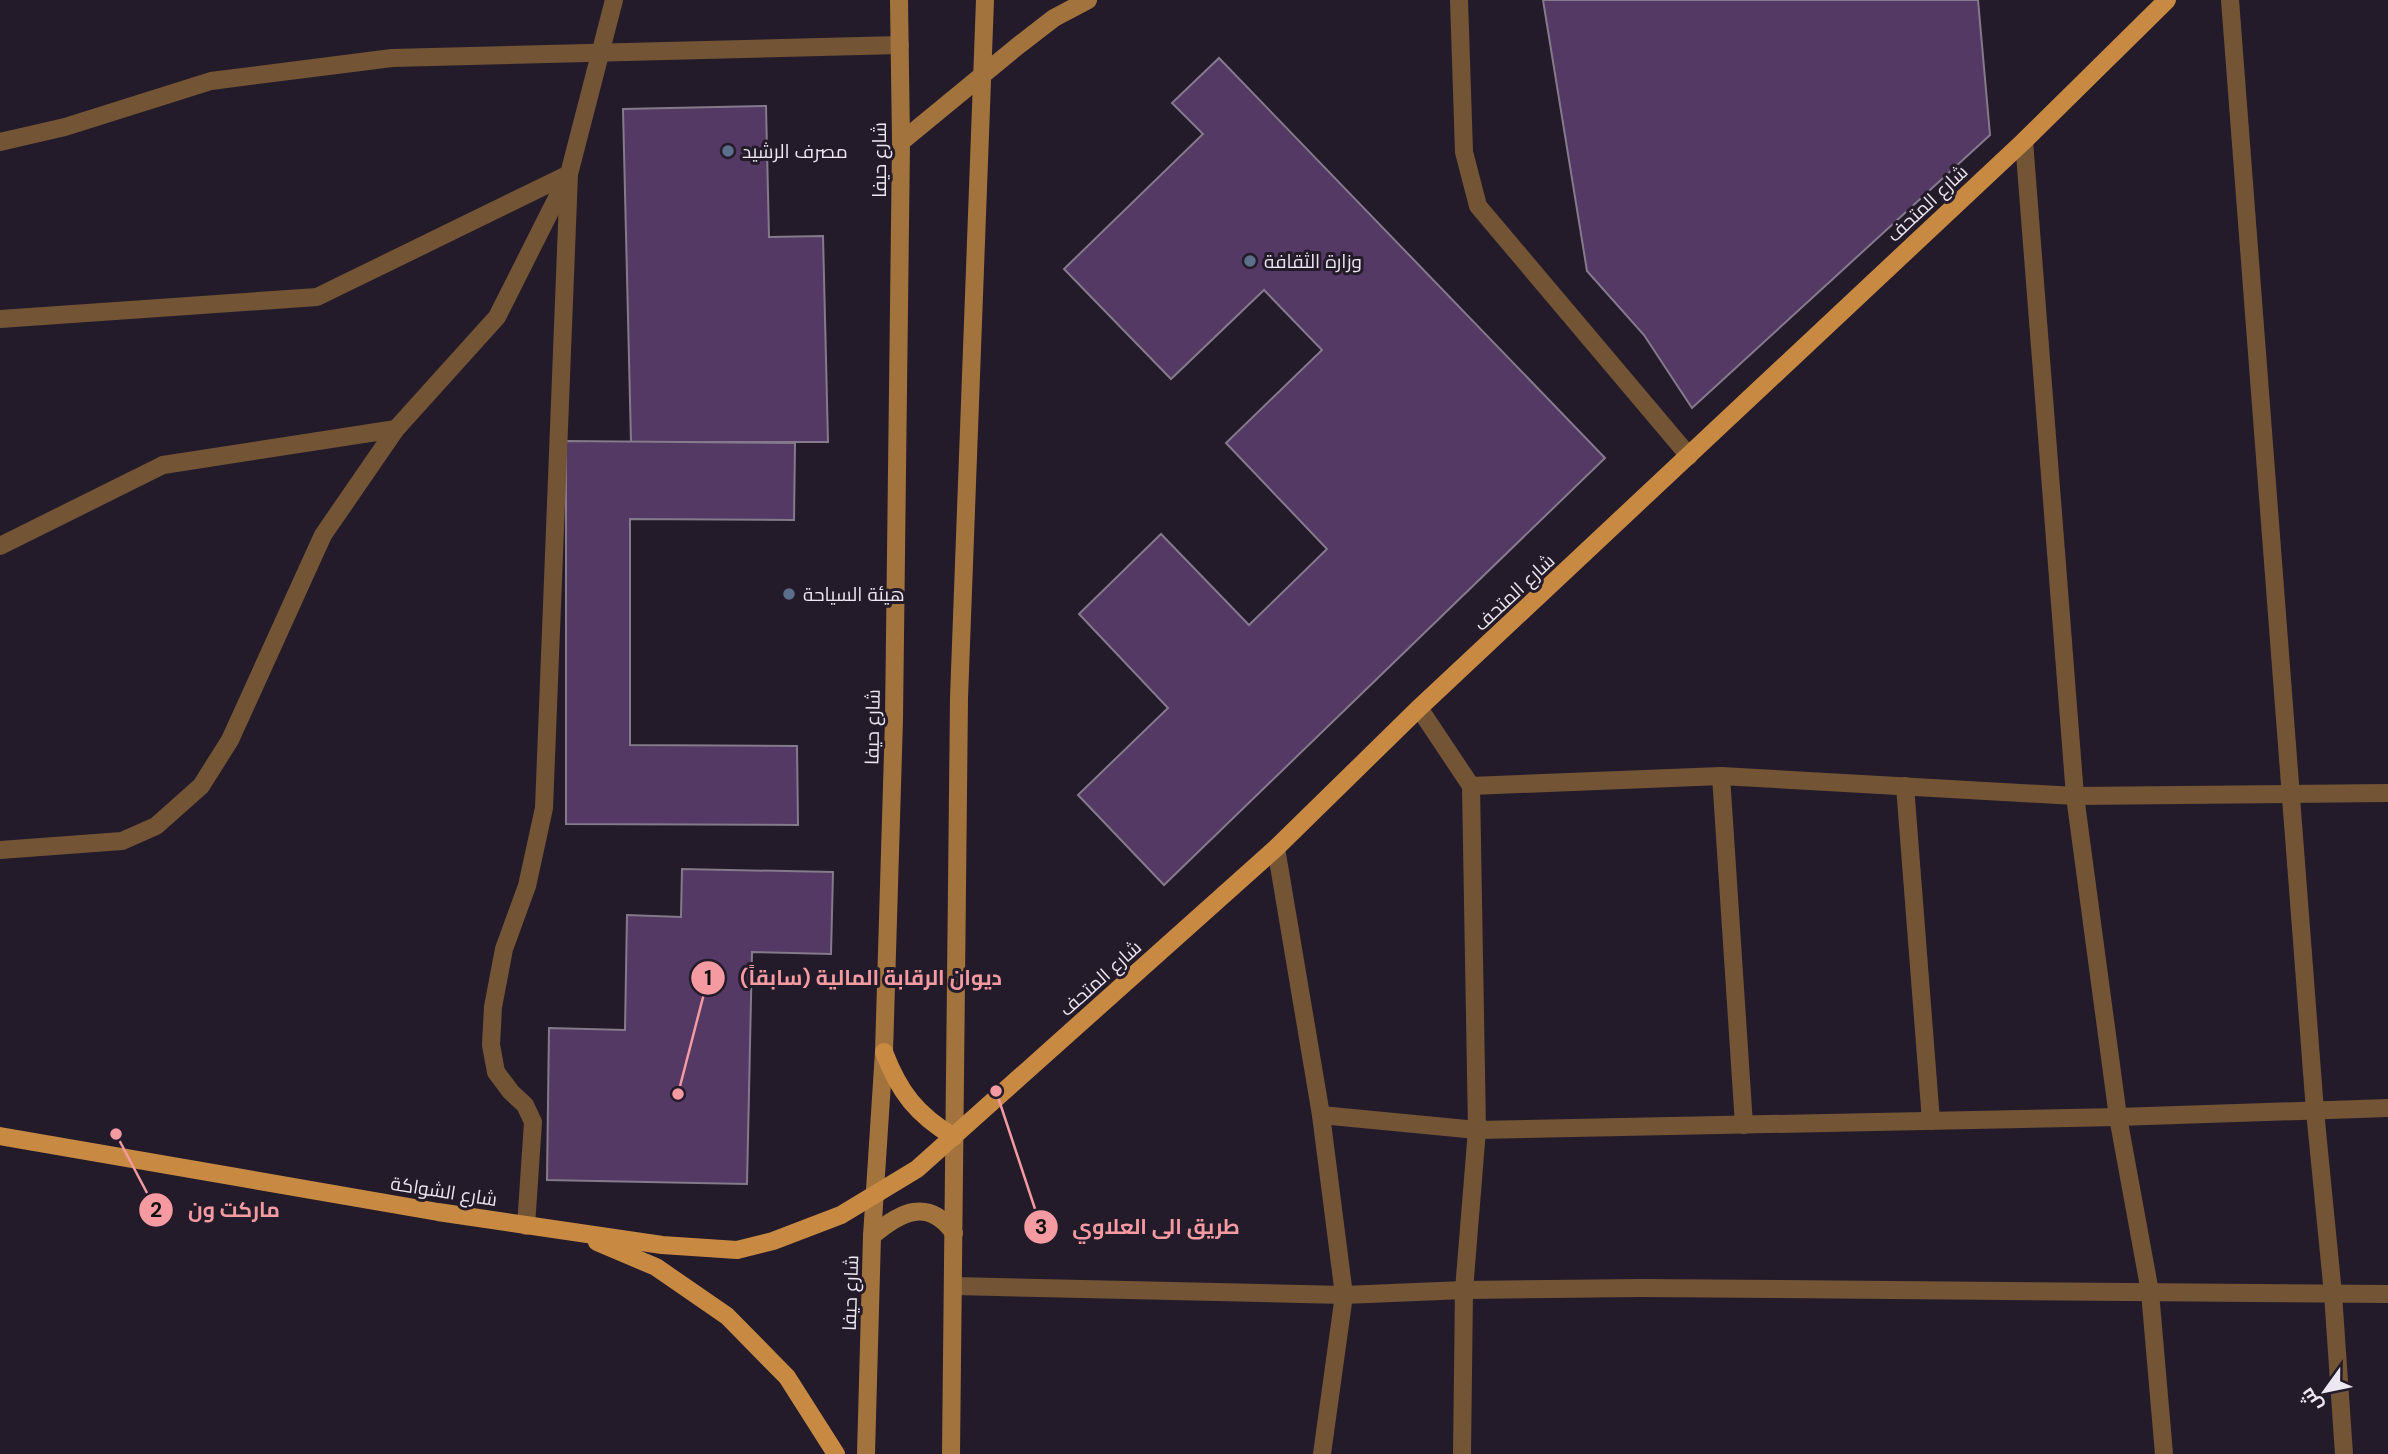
<svg xmlns="http://www.w3.org/2000/svg" width="2388" height="1454" font-family="'DM Sans',Cairo,sans-serif">
	<rect width="100%" height="100%" fill="#241b2a"/>
	<g fill="#533963" stroke="#847a8c" stroke-width="2">
		<path d="M1543 0H1978L1990 135 1692 408 1644 335 1587 271Z"/>
		<path d="M1219 58 1605 458 1164 885 1078 795 1168 708 1079 614 1161 534 1249 625 1327 549 1226 443 1322 350 1264 290 1171 379 1064 269 1203 134 1172 103Z"/>
		<path d="M766 106 769 237 823 236 828 442H631L623 109Z"/>
		<path d="M566 441 795 443 794 520 630 519V745L797 746 798 825 566 824Z"/>
		<path d="M682 869 833 872 831 954 752 952 747 1184 547 1180 549 1028 625 1030 627 915 681 917Z"/>
	</g>
	<g fill="none" stroke-linecap="round" stroke-linejoin="round">
		<path stroke="#735536" stroke-width="18" d="M1459 0 1464 152 1478 206 1689 456"/>
		<g stroke="#735536" stroke-width="18">
			<path d="M2230 0 2315 1111 2333 1294 2344 1454"/>
			<path d="M2024 141 2075 796 2118 1117 2150 1292 2164 1454"/>
			<path d="M0 142 65 127 211 81 392 58 900 45"/>
			<path d="M0 319 317 297 569 174"/>
			<path d="M0 546 163 465 396 429"/>
			<path d="M1419 708 1471 786 1477 1130 1464 1290 1462 1454"/>
			<path d="M1721 776 1744 1125"/>
			<path d="M1471 786 1721 776 2075 796 2388 793"/>
			<path d="M1905 786 1931 1121"/>
			<path d="M1276 848 1321 1115 1344 1295 1322 1454"/>
			<path d="M0 850 122 841 156 826 201 786 230 740 323 535 396 429 497 317 566 180"/>
			<path d="M1321 1115 1477 1130 2118 1117 2388 1108"/>
			<path d="M526 1226 533 1122 525 1105 511 1092 496 1072 491 1045 493 1007 504 949 527 886 544 808 569 174 614 0"/>
			<path d="M954 1286 1344 1295 1464 1290 1641 1288 2388 1294"/>
		</g>
		<g stroke="#a3733e" stroke-width="18">
			<path d="M901 142 1019 45 1054 18 1088 0"/>
			<path d="M872 1236C900 1212 928 1197 954 1233"/>
			<path d="M866 1454 872 1236 884 1052 894 719 901 142 899 0"/>
			<path d="M951 1454 959 698 985 0"/>
		</g>
		<g stroke="#c88a43" stroke-width="18">
			<path d="M884 1052C899 1092 917 1115 954 1137"/>
			<path d="M0 1136 438 1212 662 1245 737 1250 773 1241 841 1215 917 1169 1276 848 1419 708 2024 141 2167 0"/>
			<path d="M597 1242 656 1267 727 1316 787 1377 836 1454"/>
		</g>
	</g>
	<g fill="#5c6f8a" stroke="#241b2a" stroke-width="2.5">
		<circle cx="728" cy="151" r="7"/>
		<circle cx="1250" cy="261" r="7"/>
		<circle cx="789" cy="594" r="7"/>
	</g>
	<g text-anchor="middle" stroke-width="6" stroke-linejoin="round" paint-order="stroke">
		<g font-size="19" fill="#ece7f1" stroke="#241b2a" text-anchor="start">
			<text x="742" y="158">مصرف الرشيد</text>
			<text x="1264" y="268">وزارة الثقافة</text>
			<text x="803" y="601">هيئة السياحة</text>
		</g>
		<g font-size="19" fill="#ece7f1" stroke="#241b2a">
			<text transform="translate(879 160) rotate(-90)" y="7">شارع حيفا</text>
			<text transform="translate(1927 203) rotate(-43)" y="7">شارع المتحف</text>
			<text transform="translate(1514 592) rotate(-43)" y="7">شارع المتحف</text>
			<text transform="translate(872 727) rotate(-89)" y="7">شارع حيفا</text>
			<text transform="translate(1100 978) rotate(-42)" y="7">شارع المتحف</text>
			<text transform="translate(444 1191) rotate(9)" y="7">شارع الشواكة</text>
			<text transform="translate(850 1293) rotate(-88)" y="7">شارع حيفا</text>
		</g>
	</g>
	<path fill="none" stroke="#f49aa0" stroke-width="2.5" d="M678 1094L708 978M116 1134L156 1210M996 1091L1041 1227"/>
	<g fill="#f49aa0" stroke="#241b2a" stroke-width="2.5">
		<circle cx="678" cy="1094" r="7"/>
		<circle cx="116" cy="1134" r="7"/>
		<circle cx="996" cy="1091" r="7"/>
		<circle cx="708" cy="978" r="18"/>
		<circle cx="156" cy="1210" r="18"/>
		<circle cx="1041" cy="1227" r="18"/>
	</g>
	<g font-size="21" text-anchor="middle" font-weight="bold" fill="#111">
		<text x="708" y="985">1</text>
		<text x="156" y="1217">2</text>
		<text x="1041" y="1234">3</text>
	</g>
	<g font-size="21" text-anchor="middle" font-weight="bold" fill="#f49aa0" stroke="#241b2a" stroke-width="6" stroke-linejoin="round" paint-order="stroke">
		<text x="871" y="985">ديوان الرقابة المالية (سابقاً)</text>
		<text x="234" y="1217">ماركت ون</text>
		<text x="1156" y="1234">طريق الى العلاوي</text>
	</g>
	<g transform="translate(2325 1391) rotate(237)" stroke="#241b2a" stroke-width="5" paint-order="stroke">
	<path d="M0-5L12 26L0 18L-12 26Z" fill="#ece7f1"/>
	<text y="-10" font-size="19" font-weight="bold" text-anchor="middle" fill="#ece7f1">ش</text>
	</g>
</svg>
